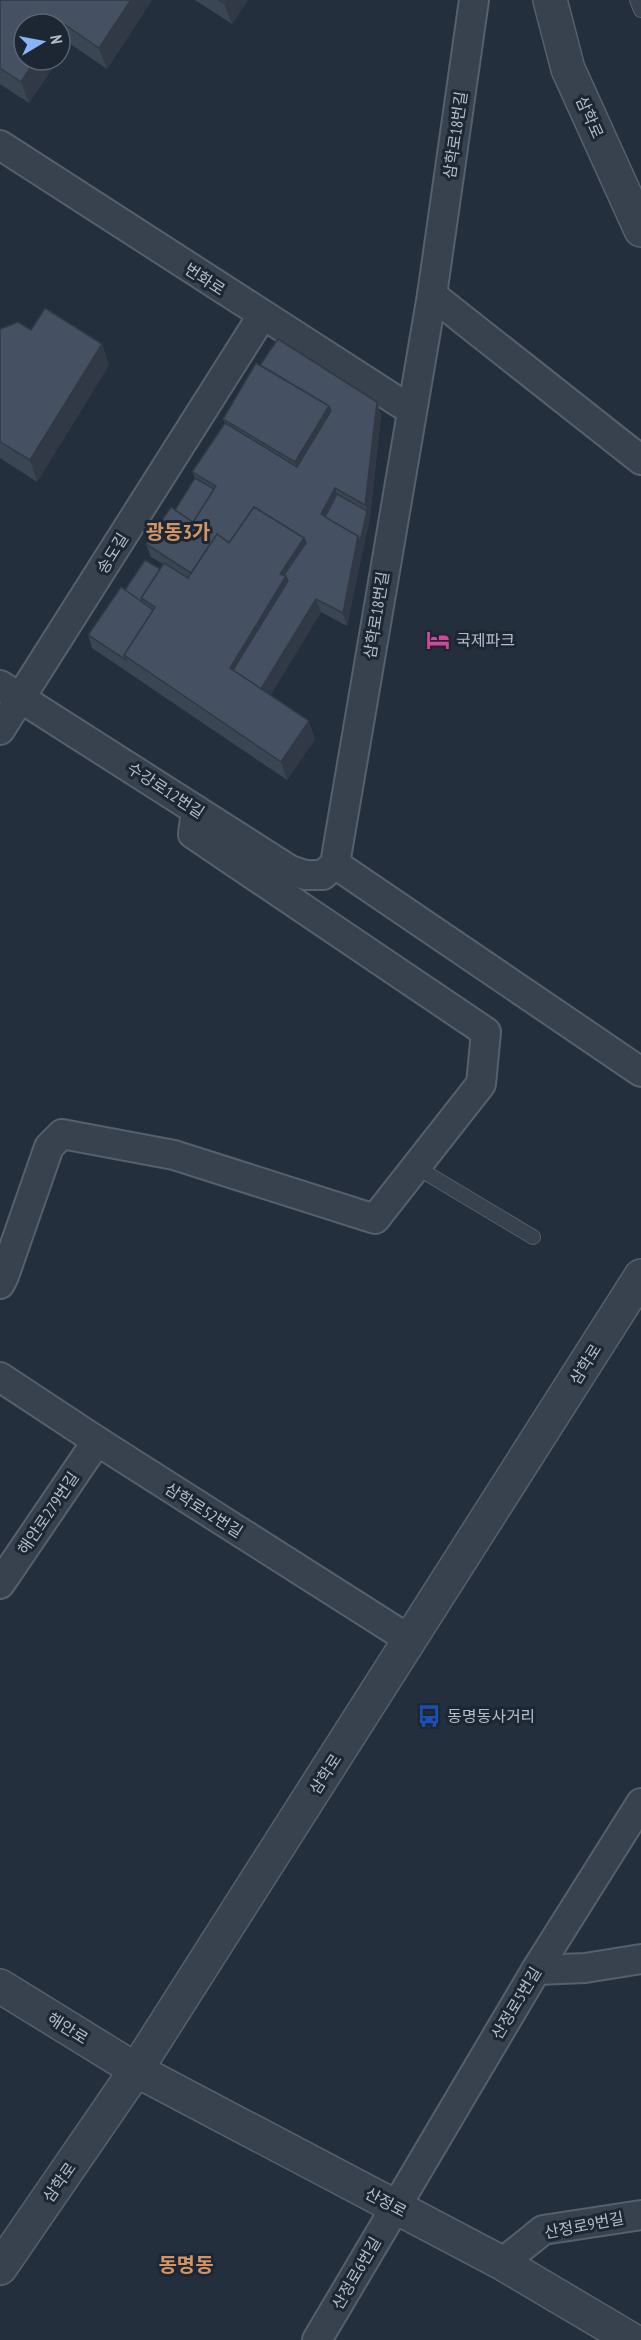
<svg xmlns="http://www.w3.org/2000/svg" width="641" height="2340" font-family="'PT Sans Narrow','Noto Sans KR',sans-serif">
	<rect width="100%" height="100%" fill="#242f3e"/>
	<g fill="none" stroke-linecap="round" stroke-linejoin="round">
		<g stroke="#565f6c" stroke-width="16">
			<g id="service">
				<path d="M637 0 641 10"/>
				<path d="M416 1167 533 1237"/>
			</g>
		</g>
		<g stroke="#565f6c" stroke-width="32">
			<g id="minor">
				<path d="M0 145 411 410"/>
				<path d="M432 295 641 460"/>
				<path d="M0 685 290 870 305 875H323L335 864"/>
				<path d="M0 730 262 316"/>
				<path d="M335 864 432 295 474 0"/>
				<path d="M335 864 641 1072"/>
				<path d="M0 1284 4 1276 49 1147 62 1134 174 1155 375 1219 481 1084 486 1032 193 834 196 810"/>
				<path d="M0 1377 97 1441 410 1640"/>
				<path d="M0 1584 97 1441"/>
				<path d="M536 1970 585 1968 641 1959"/>
				<path d="M502 2263 543 2230 641 2215"/>
				<path d="M317 2340 536 1970 641 1803"/>
			</g>
		</g>
		<g stroke="#565f6c" stroke-width="36">
			<g id="tertiary">
				<path d="M550 0 568 69 641 230"/>
				<path d="M0 1986 136 2070 502 2263 632 2340"/>
				<path d="M0 2268 136 2070 641 1276"/>
			</g>
		</g>
		<use href="#service" stroke="#38414e" stroke-width="14"/>
		<use href="#minor" stroke="#38414e" stroke-width="28"/>
		<use href="#tertiary" stroke="#38414e" stroke-width="33"/>
	</g>
	<g fill="#3b4654">
		<path d="M0 0H152L107 69 69 43 29 103 0 84Z"/>
		<path d="M195 0H248L232 24Z"/>
		<path d="M0 329 31 330 102 344 109 365 37 482 0 458Z"/>
		<path d="M260 365 381 415 370 518 363 549 347 626 321 612 270 695 315 739 287 780 92 648 88 635 125 590 160 569 163 564 151 557 146 544 175 510 195 478 192 472 225 423 223 419Z"/>
	</g>
	<g fill="#303945">
		<path d="M131 0H152L107 69 99 48Z"/>
		<path d="M226 0H248L232 24 224 3Z"/>
		<path d="M61 22 69 43 60 56V24Z"/>
		<path d="M35 60H57L29 103 21 82Z"/>
		<path d="M102 344 109 365 37 482 30 460Z"/>
		<path d="M377 402 381 415 370 518 363 549 347 626 343 613 358 536 367 511 365 505Z"/>
		<path d="M329 406 335 424 301 480 295 462Z"/>
		<path d="M335 488 339 501 323 520 321 514Z"/>
		<path d="M304 538 310 556 240 679 230 668 280 574Z"/>
		<path d="M316 599 321 612 265 705 260 692Z"/>
		<path d="M309 721 315 739 287 780 281 762Z"/>
	</g>
	<g fill="#455162" stroke="#303945" stroke-width="1.5">
		<path d="M0 0H131L99 48 61 22 60 24H24V60H35L21 82 0 68Z"/>
		<path d="M219 0H226L224 3Z"/>
		<path d="M45 308 102 344 30 460 0 442V329L18 322 31 330Z"/>
		<path d="M278 339 377 402 365 505 335 488 321 514 358 536 343 613 316 599 261 689 233 670 288 581 286 576 284 575 306 543 304 538 254 507 229 543 217 534 191 573 146 544 171 507 193 522 216 486 192 472 225 423 297 467 331 411 329 406 260 365Z"/>
		<path d="M256 363 329 406 295 462 223 419Z"/>
		<path d="M195 478 214 489 193 522 175 510Z"/>
		<path d="M337 494 367 511 360 542 358 536 325 517Z"/>
		<path d="M254 507 304 538 280 574 286 576 230 668 309 721 281 762 124 655 155 607 141 598 164 563 188 578 217 534 229 543Z"/>
		<path d="M145 560 160 569 141 598 142 602 125 590Z"/>
		<path d="M121 587 153 610 124 655 126 660 88 635Z"/>
	</g>
	<defs>
		<g id="hotel-bare" transform="scale(1.8)"><path d="M-6-4.5h1.5V1H6V5H4.5V3h-9V5H-6ZM-4 0a1.8 1.8 0 1 1 3.6 0ZM.5 0V-2.5h3Q6-2.5 6 0Z" fill="#d1479c" stroke="#1d2633" stroke-width="2.5" paint-order="stroke"/></g>
		<g id="bus-bare" transform="scale(1.8)"><path d="M-5-6H5V4H4V6H2V4H-2V6H-4V4H-5ZM-3.5-4V0h7V-4ZM-3.5 1.2v1.5H-2V1.2ZM2 1.2v1.5H3.5V1.2Z" fill="#1a4fb4" stroke="#1d2633" stroke-width="2.5" paint-order="stroke"/></g>
	</defs>
	<g fill-rule="evenodd">
		<use href="#hotel-bare" x="438" y="640"/>
		<use href="#bus-bare" x="429" y="1716"/>
	</g>
	<g text-anchor="middle" stroke-width="6" stroke-linejoin="round" paint-order="stroke">
		<g font-size="16" fill="#b4bcc9" stroke="#1d2633">
			<text transform="translate(590 117) rotate(66)" y="6">삼학로</text>
			<text transform="translate(455 135) rotate(-82)" y="6">삼학로18번길</text>
			<text transform="translate(205 279) rotate(33)" y="6">번화로</text>
			<text transform="translate(112 553) rotate(-58)" y="6">송도길</text>
			<text transform="translate(376 615) rotate(-81)" y="6">삼학로18번길</text>
			<text transform="translate(166 790) rotate(33)" y="6">수강로12번길</text>
			<text transform="translate(585 1364) rotate(-58)" y="6">삼학로</text>
			<text transform="translate(204 1510) rotate(32)" y="6">삼학로52번길</text>
			<text transform="translate(48 1513) rotate(-56)" y="6">해안로279번길</text>
			<text transform="translate(325 1774) rotate(-57)" y="6">삼학로</text>
			<text transform="translate(516 2003) rotate(-59)" y="6">산정로5번길</text>
			<text transform="translate(68 2028) rotate(32)" y="6">해안로</text>
			<text transform="translate(59 2182) rotate(-55)" y="6">삼학로</text>
			<text transform="translate(386 2202) rotate(28)" y="6">산정로</text>
			<text transform="translate(584 2225) rotate(-11)" y="6">산정로9번길</text>
			<text transform="translate(356 2273) rotate(-60)" y="6">산정로6번길</text>
		</g>
		<g font-size="16" fill="#b4bcc9" stroke="#1d2633" text-anchor="start">
			<text x="456" y="646">국제파크</text>
			<text x="447" y="1722">동명동사거리</text>
		</g>
		<g font-size="20" font-weight="bold" fill="#d59563" stroke="#1d2633">
			<text x="178" y="539">광동3가</text>
			<text x="186" y="2272">동명동</text>
		</g>
	</g>
	<g transform="translate(42 42) rotate(80)"><circle r="28" fill="#1d2633" stroke="#59626f" stroke-width="1.5"/>
	<path d="M0-4.5L10 22L0 15L-10 22Z" fill="#8ab4f8"/>
	<text y="-9" font-size="16" font-weight="bold" text-anchor="middle" fill="#b4bcc9">N</text>
	</g>
</svg>
